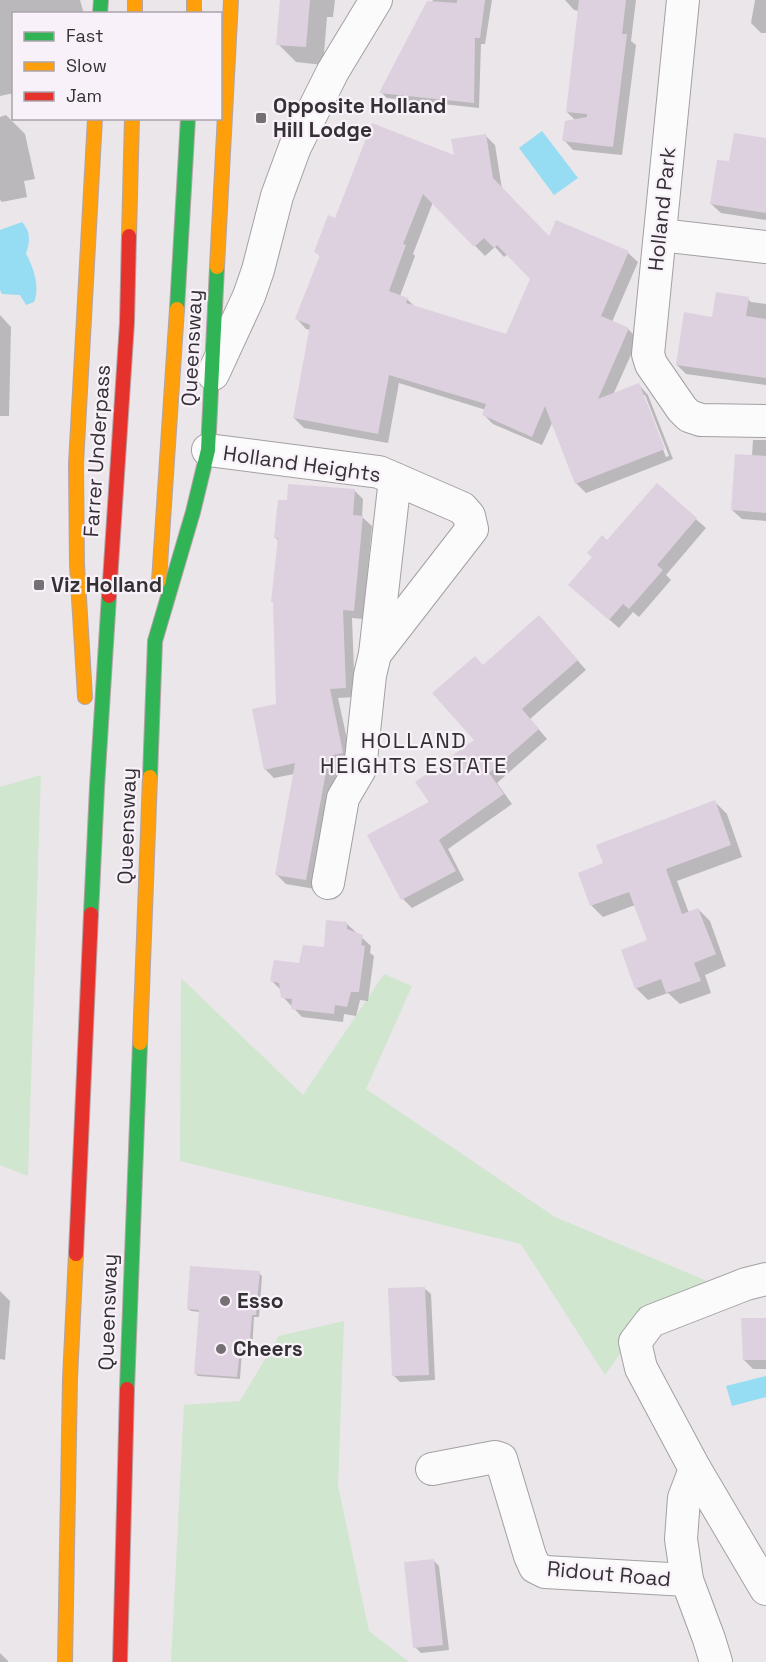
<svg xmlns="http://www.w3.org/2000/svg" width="766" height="1662" font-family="'Space Grotesk',sans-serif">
	<rect width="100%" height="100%" fill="#eae6ea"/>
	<g fill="#d0e6cf">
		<path d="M41 775 40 801 28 1176 0 1165V787Z"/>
		<path d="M384 974 412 986 366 1089 555 1217 719 1286 646 1317 605 1375 521 1244 180 1161 181 978 303 1095Z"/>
		<path d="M344 1321 338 1486 369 1631 409 1662H171L184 1405 240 1401 279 1336Z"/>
	</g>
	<g fill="#96dcf3">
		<path d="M542 131 578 178 554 195 519 148Z"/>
		<path d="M22 222C31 232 30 241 26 254 34 268 40 287 34 302L26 305 20 295 2 294 0 290V230Z"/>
		<path d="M766 1376V1397L732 1406 726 1386Z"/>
	</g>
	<g fill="#0003" fill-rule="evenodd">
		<path d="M0 0H80L84 14H14V93L0 96Z"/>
		<path d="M281 0H335L333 17H327L323 65 296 62 278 44Z"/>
		<path d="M433 0H492L485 44H481L479 108 387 98 381 92Z"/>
		<path d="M565 0H636L631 41 636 45 622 155 573 150 564 140 576 121 567 112 580 11 574 10Z"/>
		<path d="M755 0H766V33H761L751 23Z"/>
		<path d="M6 115 25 134 35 179 24 181 27 197 2 202 0 200V117Z"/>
		<path d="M485 135 495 145 502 189 549 238 556 222 628 253 638 262 612 322 628 329 638 339 613 395 639 385 648 395 673 459 586 493 576 483 553 421 542 445 493 424 484 415 486 410 399 383 388 443 304 428 294 418 310 330 306 329 297 319 321 257 316 252 336 220 456 157ZM433 202 485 256 495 247 504 257 508 254 532 279 507 336 416 308 407 299 400 296 415 256 413 254ZM642 395H645L669 456 666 457Z"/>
		<path d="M766 139V220L721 213 711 204 730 163Z"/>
		<path d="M748 299 751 302 766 304V385L686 374 677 365 714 318Z"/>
		<path d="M0 315 11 327 9 416H0Z"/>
		<path d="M753 440H766V521L742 519 732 510 752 456Z"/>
		<path d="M657 485 706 528 666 575 671 580 639 617 633 612 619 628 570 585Z"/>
		<path d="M354 490 363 499 362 517 372 526 363 619 352 618 355 697 338 698 352 762 338 765 315 889 286 884 276 874 294 774 274 778 265 769 278 705 279 541 276 538Z"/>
		<path d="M548 627 586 670 530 719 547 739 497 783 512 804 448 849 464 880 412 908 403 899 431 802 476 740 483 666Z"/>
		<path d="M715 802 727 814 742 857 677 881 689 913 698 909 710 921 726 966 705 975 711 993 680 1004 668 993 648 1000 636 988 649 941 635 905 603 917 591 905 605 864Z"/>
		<path d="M347 924 371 946 370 953 374 956 368 1001 360 1000 356 1016 344 1014 343 1022 302 1017 283 997 282 991 272 981 300 965 325 948Z"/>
		<path d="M259 1273 262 1276 259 1317H254L252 1352 242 1351 240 1379 198 1376 195 1373 200 1312 191 1311 188 1309Z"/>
		<path d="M424 1288 431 1294 435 1380 400 1382 394 1376Z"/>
		<path d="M0 1291 10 1301 5 1360 0 1359Z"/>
		<path d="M766 1320V1369H753L744 1360Z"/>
		<path d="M433 1560 439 1566 449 1650 421 1653 415 1647Z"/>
		<path d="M0 1653 8 1661V1662H0Z"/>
	</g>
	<g fill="#ded1df" fill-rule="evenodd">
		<path d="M280 0H310L306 47 276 45Z"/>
		<path d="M457 0H485L480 38H475L474 103 379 93 427 1 457 3Z"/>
		<path d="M579 0H626L622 34H627L613 147 562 141 565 121 587 117V114L566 112Z"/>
		<path d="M372 123 454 155 451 139 486 134 493 178 549 236 556 220 629 251 601 316 629 328 598 399 639 383 665 449 575 484 545 406 532 437 482 415 486 404 389 375 378 434 293 418 310 325 295 319 320 255 314 252 328 215 335 218ZM423 194 474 247 484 238 494 248 497 245 530 279 506 334 406 303 408 298 389 291 406 245 403 244Z"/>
		<path d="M734 133 766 138V213L710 204 717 160 729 161Z"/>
		<path d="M716 292 749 297 746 316 766 319V378L676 365 684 312 712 317Z"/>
		<path d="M735 454 766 456V513L731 510Z"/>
		<path d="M657 483 697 518 657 565 663 570 629 609 623 604 609 620 568 585 592 557 587 553 602 535 607 540Z"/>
		<path d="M288 484 355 489 353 515 363 516 354 611 343 610 346 688 330 689 343 753 329 756 306 880 275 875 295 763 264 770 252 709 276 704 273 602H271L278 538H274L278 500H287Z"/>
		<path d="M539 615 578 660 522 709 539 729 489 773 504 794 439 840 456 871 401 900 367 835 429 802 415 782 474 740 432 693 475 656 483 665Z"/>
		<path d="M715 800 731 845 666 869 682 914 698 908 716 954 694 963 701 981 666 993 661 979 635 989 621 950 647 940 629 892 590 906 578 873 603 863 596 845Z"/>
		<path d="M326 920 347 922V929L363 935 361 945 365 946 359 992H351L347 1007 335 1005 334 1014 291 1009 292 999 281 998 279 983 270 981 274 960 299 963 303 945 324 947Z"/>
		<path d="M190 1266 260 1271 256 1315H252L249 1350 240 1349 237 1377 194 1374 199 1310 187 1309Z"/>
		<path d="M425 1287 429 1375 392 1376 388 1288Z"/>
		<path d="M741 1318H766V1360H743Z"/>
		<path d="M434 1559 443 1645 413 1648 404 1562Z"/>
	</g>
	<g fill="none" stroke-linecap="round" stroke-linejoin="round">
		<g stroke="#a3a0a3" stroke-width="34">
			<g id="street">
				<path d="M683 0 648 354 651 364 682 409 689 416 701 420 766 421"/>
				<path d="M660 235 766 247"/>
				<path d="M213 374 249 296 258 270 277 196 295 147 333 71 376 0"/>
				<path d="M208 450 379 472 462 508 469 516 472 529 375 654"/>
				<path d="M328 883 343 798 360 769 370 675 375 654 395 479"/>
				<path d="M766 1279 746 1284 651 1321 635 1342 641 1368 695 1469 766 1589"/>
				<path d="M432 1469 495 1457 501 1459 530 1556 535 1567 545 1572 687 1580"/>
				<path d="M695 1469 684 1498 681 1539 687 1580 709 1639 716 1662"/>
			</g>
		</g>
		<g stroke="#b4a3a7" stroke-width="16">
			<g id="fast">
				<path d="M100 14 101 0"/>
				<path d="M177 309 188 118"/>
				<path d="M150 777 155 641 193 512 208 450 217 267"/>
				<path d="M91 914 97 787 109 596"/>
				<path d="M127 1389 140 1043"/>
			</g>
		</g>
		<g stroke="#b4a3a7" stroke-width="16">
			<g id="slow">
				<path d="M135 0V14"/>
				<path d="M194 0V14"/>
				<path d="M129 236 132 118"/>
				<path d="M217 267 231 0"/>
				<path d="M159 581 177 309"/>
				<path d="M85 697 77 565 76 464 95 118"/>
				<path d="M140 1043 150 777"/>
				<path d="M65 1662 70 1379 76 1254"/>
			</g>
		</g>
		<g stroke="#b4a3a7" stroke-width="16">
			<g id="jam">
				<path d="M109 596 127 323 129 236"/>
				<path d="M76 1254 91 914"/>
				<path d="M120 1662 127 1389"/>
			</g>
		</g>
		<use href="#street" stroke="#fcfbfc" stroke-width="32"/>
		<use href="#fast" stroke="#30b455" stroke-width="14"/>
		<use href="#slow" stroke="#ff9f0a" stroke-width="14"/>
		<use href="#jam" stroke="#e5322d" stroke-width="14"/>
	</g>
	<g fill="#747074" stroke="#f9f1f9" stroke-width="2">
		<rect x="255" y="112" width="12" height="12" rx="3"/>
		<rect x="33" y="579" width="12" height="12" rx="3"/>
		<circle cx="225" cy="1301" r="6"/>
		<circle cx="221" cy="1349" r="6"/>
	</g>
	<g text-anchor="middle" stroke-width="4.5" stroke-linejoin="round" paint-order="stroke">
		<g font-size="21" font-weight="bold" fill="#343134" stroke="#f9f1f9" text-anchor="start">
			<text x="273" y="113">Opposite Holland<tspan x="273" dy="24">Hill Lodge</tspan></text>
			<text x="51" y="592">Viz Holland</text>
			<text x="237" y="1308">Esso</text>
			<text x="233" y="1356">Cheers</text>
		</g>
		<g font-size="21" fill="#343134" stroke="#f9f1f9">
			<text transform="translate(662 209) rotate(-84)" y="7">Holland Park</text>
			<text transform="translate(192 348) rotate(-87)" y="7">Queensway</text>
			<text transform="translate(97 451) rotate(-86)" y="7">Farrer Underpass</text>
			<text transform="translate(302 464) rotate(8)" y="7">Holland Heights</text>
			<text transform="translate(127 826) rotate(-88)" y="7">Queensway</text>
			<text transform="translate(108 1312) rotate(-88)" y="7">Queensway</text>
			<text transform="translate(609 1574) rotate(5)" y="7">Ridout Road</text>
		</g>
		<g font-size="22" letter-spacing="1.5" fill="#343134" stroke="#f9f1f9">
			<text x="414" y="748">HOLLAND<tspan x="414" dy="25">HEIGHTS ESTATE</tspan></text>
		</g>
	</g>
	<rect x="12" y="12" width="210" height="108" fill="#f9f1f9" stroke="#aaa4aa" stroke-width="1.5"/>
	<rect x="24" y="32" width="30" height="9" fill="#30b455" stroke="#aaa4aa" stroke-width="1.5"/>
	<text x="66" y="42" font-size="18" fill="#343134">Fast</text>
	<rect x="24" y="62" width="30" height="9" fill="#ff9f0a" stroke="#aaa4aa" stroke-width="1.5"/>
	<text x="66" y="72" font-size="18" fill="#343134">Slow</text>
	<rect x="24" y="92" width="30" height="9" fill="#e5322d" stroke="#aaa4aa" stroke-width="1.5"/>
	<text x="66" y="102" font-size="18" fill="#343134">Jam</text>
</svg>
